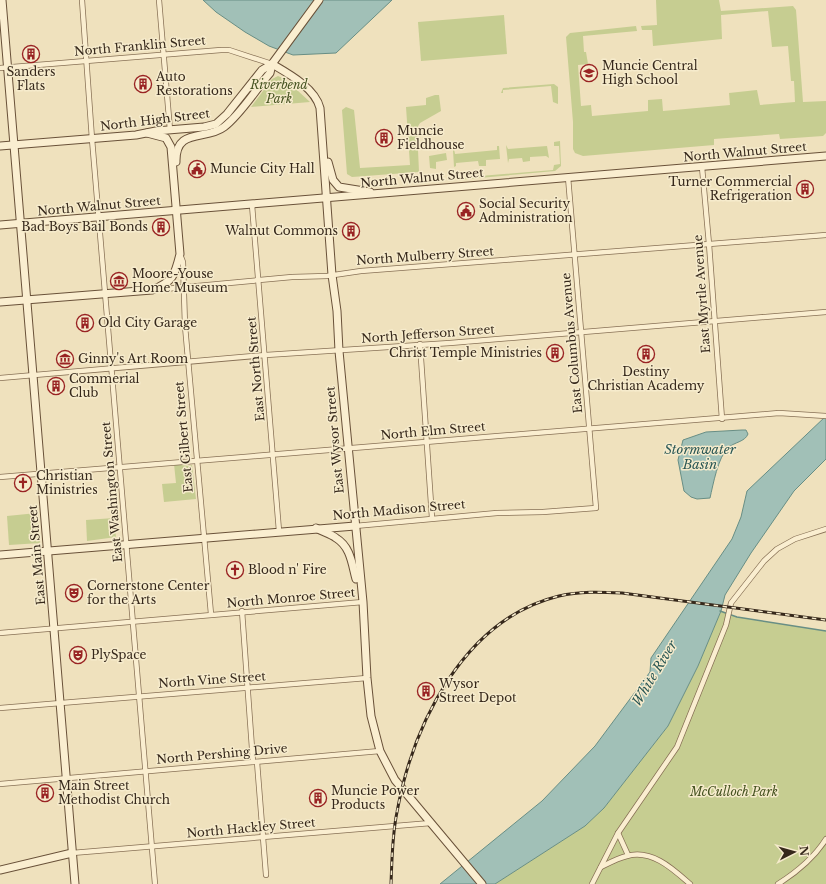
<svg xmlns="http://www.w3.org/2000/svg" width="826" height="884" font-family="'Libre Baskerville',serif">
	<rect width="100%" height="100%" fill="#efe1bd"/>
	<g fill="#c6cd91">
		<path d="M656 0H719L721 11 793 6 796 10 803 102 826 101V133L823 136 780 139 779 134 714 139V145L583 156 575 153 573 149V122L566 37 570 33 636 26 637 31 583 36 584 52H586L588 64 578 65 581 106 591 105 592 116 648 111V100L662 99 663 111 730 105 729 93 757 90 760 105 795 102 794 81H791L788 46 772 47 768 11 721 15 722 39 653 46 652 30H642L641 26 657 25Z"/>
		<path d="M504 15 507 54 421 61 418 22Z"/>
		<path d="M278 76 285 79 310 102 251 107 272 79Z"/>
		<path d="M554 84 558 87V104L553 102 551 86 503 90V93H501L503 88Z"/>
		<path d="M435 95H439L441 111 420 123 417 128 419 172 352 177 347 174 342 110 346 107 354 110 360 168 410 165 406 107 426 105V98Z"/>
		<path d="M560 141 561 166 555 171 457 180 455 178V174L456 178 553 170 554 165 560 164 559 146H554V142Z"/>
		<path d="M506 145 508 149 547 146 549 158 546 156 530 157V161L523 162 522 158 509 159 508 163Z"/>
		<path d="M497 146H499L500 159 486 160V166H479L478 161 456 163V166L454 167 453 150 454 149 455 154 497 150Z"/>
		<path d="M446 153 447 160 436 162V169L430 168 429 156Z"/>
		<path d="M174 464 188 466 192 465 196 499 164 502 162 484 176 483Z"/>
		<path d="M37 513 40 543 9 545 7 516Z"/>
		<path d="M114 518 116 537 87 541 86 520Z"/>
		<path d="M721 611 737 617 826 631V884H495L585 826 604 808 668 726 698 666Z"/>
	</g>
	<g fill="#a1c0b7" stroke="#688e85">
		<path d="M203 0H392L336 53 293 55 269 46 245 32 216 12Z"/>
		<path d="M826 416V459L794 491 751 553 725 595 721 611 698 666 668 726 604 808 585 826 495 884H440L542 801 595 746 650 672 651 658 732 539 741 517 747 491Z"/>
		<path d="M742 430H746L748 434C745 442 734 442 728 448 718 457 713 485 710 498L697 499 691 497 684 491 678 460 683 440 706 432Z"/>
	</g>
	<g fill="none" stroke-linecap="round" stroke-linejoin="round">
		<path stroke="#688e85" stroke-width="1.5" d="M720 611 737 617 826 631"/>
		<g stroke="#877055" stroke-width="6">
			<g id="street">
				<path d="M82 0 92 139 155 884"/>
				<path d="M159 0 170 130"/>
				<path d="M0 68 221 50H229L272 64"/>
				<path d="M702 167 709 244 722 419"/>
				<path d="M252 205 279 531"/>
				<path d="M180 254 183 262 185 326 211 614"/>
				<path d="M154 290 292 277 327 276 361 271 826 235"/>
				<path d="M420 344 432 518"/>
				<path d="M0 378 266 355 450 343 826 312"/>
				<path d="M0 477 779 413 826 416"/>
				<path d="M355 526 497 513 543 512 596 508 568 177"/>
				<path d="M242 611 253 762"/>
				<path d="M0 633 363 602"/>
				<path d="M0 708 367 678"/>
				<path d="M257 762 266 875"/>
				<path d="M0 784 380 751"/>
				<path d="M618 833 628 855"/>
				<path d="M72 853 431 823"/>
				<path d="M601 867C609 863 618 858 627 856 652 849 673 869 690 884"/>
				<path d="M592 884 618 833 677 747 726 625 731 603 764 561 777 549 795 539 826 529"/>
				<path d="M778 884C797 872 814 858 826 839"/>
			</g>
		</g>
		<g stroke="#695139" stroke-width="9">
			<g id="secondary">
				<path d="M2 0 75 884"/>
				<path d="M272 64C289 74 315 88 320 108L332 275 337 311 339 351 363 602 367 678 371 716 380 751 395 780 482 884"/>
				<path d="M0 146 136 135 156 131 204 127 216 124 227 114 262 70 272 64"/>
				<path d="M176 162C175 127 206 141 224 127 241 114 256 89 270 73L272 64 319 0"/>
				<path d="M328 162 333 180 339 187 370 192"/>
				<path d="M0 225 826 156"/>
				<path d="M0 302 152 290C173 282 175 275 180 254L171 147 166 138 147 133"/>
				<path d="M316 528C323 532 331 534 336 538 351 547 352 565 356 579"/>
				<path d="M0 555 355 526"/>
				<path d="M0 870 72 853"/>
			</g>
		</g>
		<use href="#street" stroke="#faeed0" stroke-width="4.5"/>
		<use href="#secondary" stroke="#faeed0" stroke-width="7"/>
		<g stroke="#36281b" stroke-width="3">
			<path id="rail" d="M391 884C392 860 392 836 397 812 413 724 464 619 559 596 580 591 601 592 622 593L826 620"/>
		</g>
		<use href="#rail" stroke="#f6ebcc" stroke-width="1.5" stroke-dasharray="4.5" stroke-linecap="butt"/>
	</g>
	<defs>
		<g id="building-ring" transform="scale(0.9)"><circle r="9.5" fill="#f6ebcc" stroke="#992323" stroke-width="1.5"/><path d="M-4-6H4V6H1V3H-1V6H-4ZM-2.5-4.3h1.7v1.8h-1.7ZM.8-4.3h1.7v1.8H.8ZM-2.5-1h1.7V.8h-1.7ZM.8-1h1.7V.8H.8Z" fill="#992323"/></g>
		<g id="school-ring" transform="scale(0.9)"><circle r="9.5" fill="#f6ebcc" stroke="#992323" stroke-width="1.5"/><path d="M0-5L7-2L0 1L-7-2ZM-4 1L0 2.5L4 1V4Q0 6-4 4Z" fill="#992323"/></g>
		<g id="civic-ring" transform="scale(0.9)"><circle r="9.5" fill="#f6ebcc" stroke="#992323" stroke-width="1.5"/><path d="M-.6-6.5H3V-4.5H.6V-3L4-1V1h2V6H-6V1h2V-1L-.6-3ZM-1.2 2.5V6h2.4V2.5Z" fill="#992323"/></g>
		<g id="museum-ring" transform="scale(0.9)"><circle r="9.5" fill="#f6ebcc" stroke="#992323" stroke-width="1.5"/><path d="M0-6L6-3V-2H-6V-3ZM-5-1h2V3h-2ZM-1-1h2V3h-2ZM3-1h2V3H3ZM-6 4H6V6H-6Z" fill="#992323"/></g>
		<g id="church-ring" transform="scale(0.9)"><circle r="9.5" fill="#f6ebcc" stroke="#992323" stroke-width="1.5"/><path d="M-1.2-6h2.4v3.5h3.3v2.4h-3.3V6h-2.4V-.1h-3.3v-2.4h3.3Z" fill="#992323"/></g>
		<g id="theatre-ring" transform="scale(0.9)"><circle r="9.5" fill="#f6ebcc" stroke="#992323" stroke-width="1.5"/><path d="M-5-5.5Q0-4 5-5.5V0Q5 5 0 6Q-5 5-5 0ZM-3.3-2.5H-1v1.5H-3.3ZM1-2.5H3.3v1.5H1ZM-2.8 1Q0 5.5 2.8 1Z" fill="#992323"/></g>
	</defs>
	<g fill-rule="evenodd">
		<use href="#building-ring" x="31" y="54"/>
		<use href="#school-ring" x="589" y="73"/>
		<use href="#building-ring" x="143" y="84"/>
		<use href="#building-ring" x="384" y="138"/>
		<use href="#civic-ring" x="197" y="169"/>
		<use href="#building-ring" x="805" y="189"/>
		<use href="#civic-ring" x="466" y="211"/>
		<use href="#building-ring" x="161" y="227"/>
		<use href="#building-ring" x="351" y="231"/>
		<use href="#museum-ring" x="119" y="281"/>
		<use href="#building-ring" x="85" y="323"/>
		<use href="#building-ring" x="555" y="353"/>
		<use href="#building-ring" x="646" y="354"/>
		<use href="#museum-ring" x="65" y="359"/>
		<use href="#building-ring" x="56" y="386"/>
		<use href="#church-ring" x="23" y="483"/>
		<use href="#church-ring" x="235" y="570"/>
		<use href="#theatre-ring" x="74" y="593"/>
		<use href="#theatre-ring" x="78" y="655"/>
		<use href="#building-ring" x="426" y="691"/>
		<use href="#building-ring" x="45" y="793"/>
		<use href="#building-ring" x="318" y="798"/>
	</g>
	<g text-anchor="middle" stroke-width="3" stroke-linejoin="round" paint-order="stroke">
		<g font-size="12" fill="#36281b" stroke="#f6ebcc">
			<text transform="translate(140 46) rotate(-5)" y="4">North Franklin Street</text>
			<text transform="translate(155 120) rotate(-7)" y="4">North High Street</text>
			<text transform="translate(745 152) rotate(-5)" y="4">North Walnut Street</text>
			<text transform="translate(422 178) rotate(-5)" y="4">North Walnut Street</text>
			<text transform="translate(99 206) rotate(-5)" y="4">North Walnut Street</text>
			<text transform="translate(425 256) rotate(-4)" y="4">North Mulberry Street</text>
			<text transform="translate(702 294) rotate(-94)" y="4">East Myrtle Avenue</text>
			<text transform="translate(428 334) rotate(-4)" y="4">North Jefferson Street</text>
			<text transform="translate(572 343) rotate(-95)" y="4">East Columbus Avenue</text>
			<text transform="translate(256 369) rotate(-95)" y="4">East North Street</text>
			<text transform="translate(433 431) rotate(-5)" y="4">North Elm Street</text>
			<text transform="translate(184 437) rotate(-95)" y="4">East Gilbert Street</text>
			<text transform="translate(335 440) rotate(-95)" y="4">East Wysor Street</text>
			<text transform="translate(112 492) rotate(-95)" y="4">East Washington Street</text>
			<text transform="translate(399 510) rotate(-5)" y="4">North Madison Street</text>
			<text transform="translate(37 555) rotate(-95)" y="4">East Main Street</text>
			<text transform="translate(291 598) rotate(-5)" y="4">North Monroe Street</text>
			<text transform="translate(212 680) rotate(-4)" y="4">North Vine Street</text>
			<text transform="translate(222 754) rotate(-5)" y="4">North Pershing Drive</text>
			<text transform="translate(251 828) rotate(-5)" y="4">North Hackley Street</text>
		</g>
		<g font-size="12" fill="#36281b" stroke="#f6ebcc" text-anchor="start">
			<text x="602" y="70">Muncie Central<tspan x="602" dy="14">High School</tspan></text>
			<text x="31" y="76" text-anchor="middle">Sanders<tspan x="31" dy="14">Flats</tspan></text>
			<text x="156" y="81">Auto<tspan x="156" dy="14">Restorations</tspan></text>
			<text x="397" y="135">Muncie<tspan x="397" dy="14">Fieldhouse</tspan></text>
			<text x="210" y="173">Muncie City Hall</text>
			<text x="792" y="186" text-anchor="end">Turner Commercial<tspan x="792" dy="14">Refrigeration</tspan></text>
			<text x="479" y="208">Social Security<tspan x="479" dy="14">Administration</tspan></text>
			<text x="148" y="231" text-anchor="end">Bad Boys Bail Bonds</text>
			<text x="338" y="235" text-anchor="end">Walnut Commons</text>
			<text x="132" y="278">Moore-Youse<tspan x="132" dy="14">Home Museum</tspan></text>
			<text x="98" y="327">Old City Garage</text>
			<text x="542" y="357" text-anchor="end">Christ Temple Ministries</text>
			<text x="78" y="363">Ginny's Art Room</text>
			<text x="646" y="376" text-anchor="middle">Destiny<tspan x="646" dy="14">Christian Academy</tspan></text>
			<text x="69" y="383">Commerial<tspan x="69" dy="14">Club</tspan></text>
			<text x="36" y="480">Christian<tspan x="36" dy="14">Ministries</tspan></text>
			<text x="248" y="574">Blood n' Fire</text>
			<text x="87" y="590">Cornerstone Center<tspan x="87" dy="14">for the Arts</tspan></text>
			<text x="91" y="659">PlySpace</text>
			<text x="439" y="688">Wysor<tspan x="439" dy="14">Street Depot</tspan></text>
			<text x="58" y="790">Main Street<tspan x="58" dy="14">Methodist Church</tspan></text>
			<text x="331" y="795">Muncie Power<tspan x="331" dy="14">Products</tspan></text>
		</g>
		<g font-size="12" font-style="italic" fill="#465321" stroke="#f6ebcc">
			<text x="279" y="89">Riverbend<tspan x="279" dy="14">Park</tspan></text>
			<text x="734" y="796">McCulloch Park</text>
		</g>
		<g font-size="13" font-style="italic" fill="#295654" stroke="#f6ebcc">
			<text x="700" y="454">Stormwater<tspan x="700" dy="15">Basin</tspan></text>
			<text transform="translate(654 673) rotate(-59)" y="5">White River</text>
		</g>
	</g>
	<g transform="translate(794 852) rotate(84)" stroke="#f6ebcc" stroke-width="3" paint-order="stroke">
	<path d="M0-3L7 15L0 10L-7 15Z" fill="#36281b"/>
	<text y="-6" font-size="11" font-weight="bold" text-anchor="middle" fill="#36281b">N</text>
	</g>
</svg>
